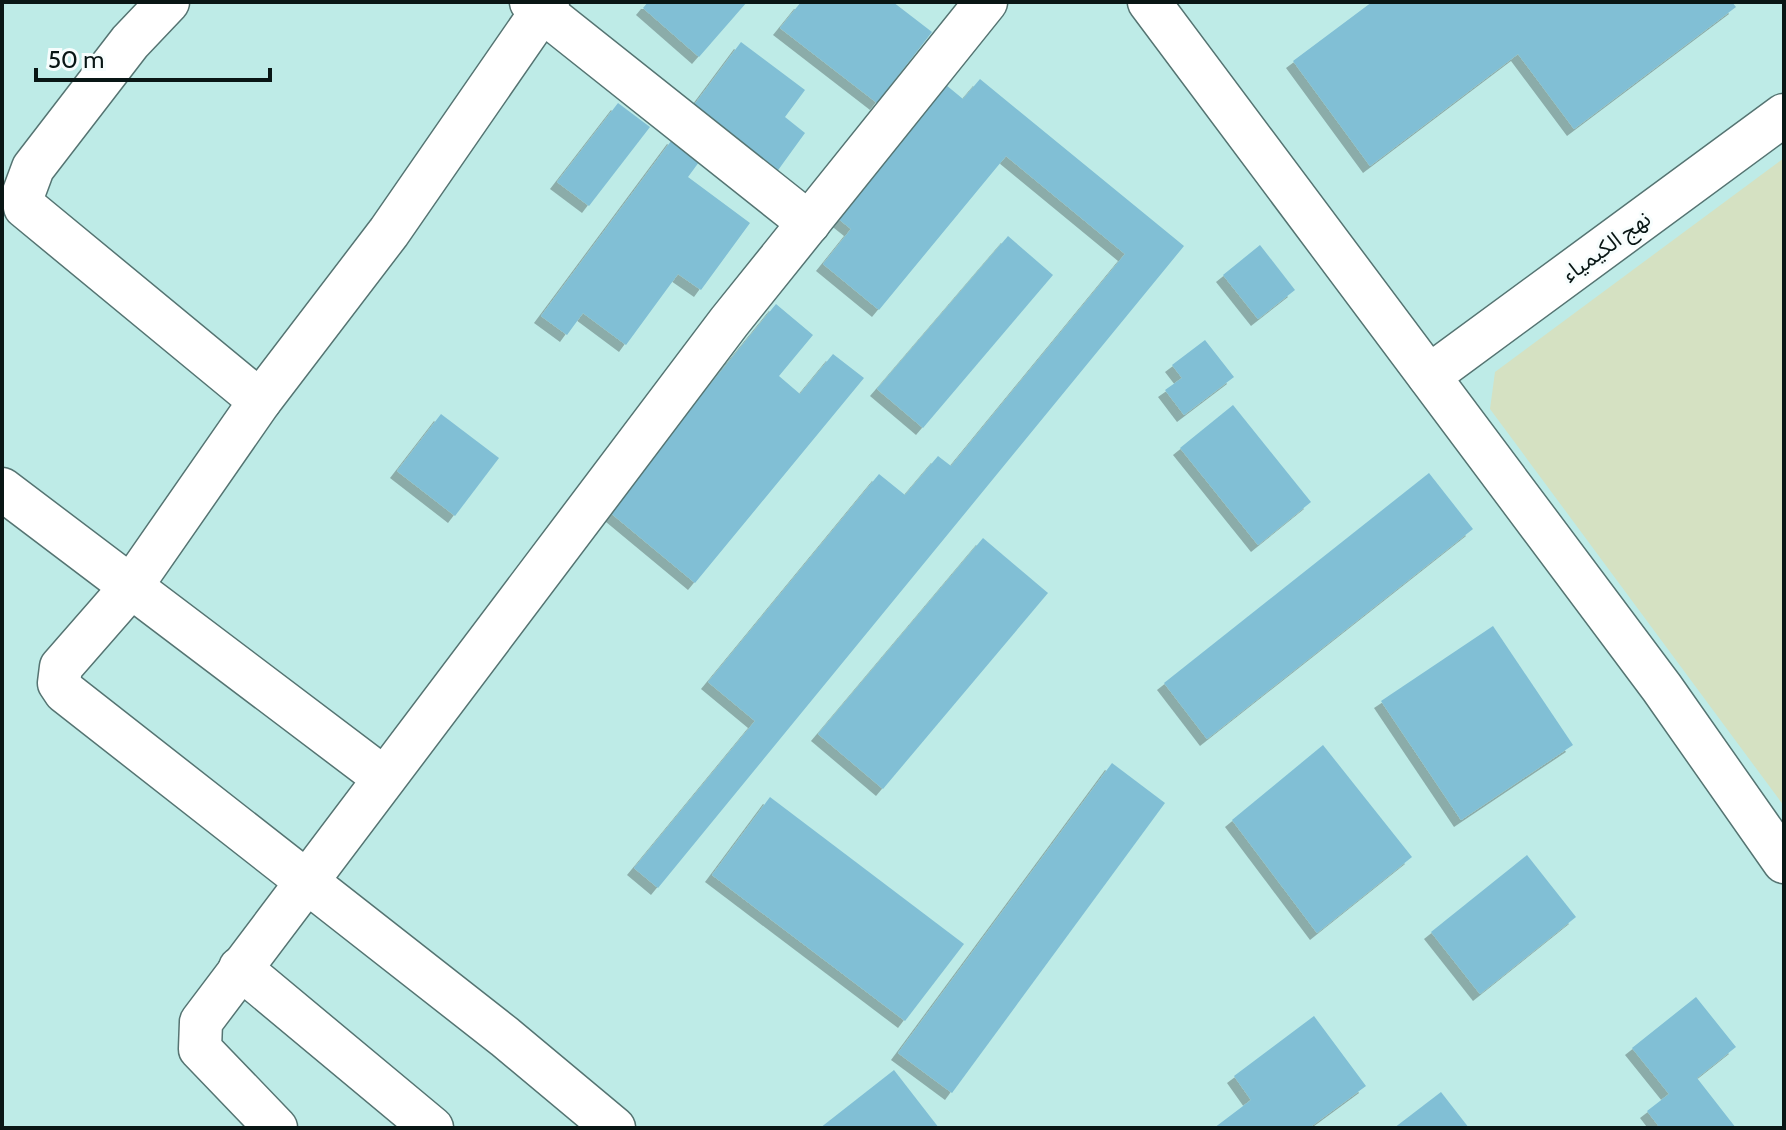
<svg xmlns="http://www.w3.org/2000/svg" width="1786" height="1130" font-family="Cabin,'Noto Sans Arabic',sans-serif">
	<defs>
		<filter id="shadow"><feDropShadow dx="-7" dy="7" stdDeviation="0" flood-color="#0004"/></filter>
	</defs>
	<rect width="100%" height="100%" fill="#d4f7f4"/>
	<rect fill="#beebe7" x="2" y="2" width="1782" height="1126"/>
	<path fill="#d5e1c2" d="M1784 158V806L1490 409 1495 372Z"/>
	<g fill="#81bfd5" filter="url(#shadow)">
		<path d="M648 2H747L699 57 643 8Z"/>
		<path d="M801 2H893L932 32 877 103 780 28Z"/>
		<path d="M1372 2H1732L1736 7 1574 129 1518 54 1370 166 1293 61Z"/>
		<path d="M741 42 805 90 785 117 805 133 776 173 691 109Z"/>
		<path d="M980 79 1184 246 658 888 634 868 755 721 708 682 879 474 905 495 938 456 951 466 1125 254 1006 156 879 310 823 264 851 229 831 213 940 80 963 99Z"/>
		<path d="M618 103 650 127 589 206 557 182Z"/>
		<path d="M674 137 702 158 688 177 750 223 701 290 678 274 626 345 583 313 567 335 541 316Z"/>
		<path d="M1008 236 1053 275 923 428 877 389Z"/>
		<path d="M1260 245 1295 290 1258 319 1223 275Z"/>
		<path d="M776 304 813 335 779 376 800 394 833 354 864 378 695 583 607 510Z"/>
		<path d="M1205 340 1234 377 1184 415 1165 390 1182 378 1172 365Z"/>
		<path d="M1233 405 1311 502 1258 545 1180 448Z"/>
		<path d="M441 414 499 458 455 516 397 471Z"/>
		<path d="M1429 473 1473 529 1207 739 1164 683Z"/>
		<path d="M983 538 1048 593 883 789 818 734Z"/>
		<path d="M1493 626 1573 745 1461 820 1381 701Z"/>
		<path d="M1323 745 1412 857 1317 933 1232 820Z"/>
		<path d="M1112 763 1165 803 952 1093 898 1053Z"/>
		<path d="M770 797 964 944 905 1021 712 875Z"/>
		<path d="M1527 855 1576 917 1480 994 1431 932Z"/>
		<path d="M1696 997 1736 1047 1697 1078 1736 1128H1660L1647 1111 1669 1094 1632 1048Z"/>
		<path d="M1314 1016 1366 1086 1309 1128H1214L1251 1100 1234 1076Z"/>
		<path d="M894 1070 939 1128H820Z"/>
		<path d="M1441 1092 1469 1128H1394Z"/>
	</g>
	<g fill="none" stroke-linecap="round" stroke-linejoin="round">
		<g stroke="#557472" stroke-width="45">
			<g id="minor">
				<path d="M168 2 130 42 33 168 23 195 25 207 260 401"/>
				<path d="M531 2 809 223"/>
				<path d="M548 2 389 232 260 401 130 588 61 667 59 683 65 692 505 1037 614 1128"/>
				<path d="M1149 2 1662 688 1784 862"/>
				<path d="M1429 376 1784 115"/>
				<path d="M2 489 384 778"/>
				<path d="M240 968 432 1128"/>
				<path d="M276 1128 200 1049 201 1022 729 322 986 2"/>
			</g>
		</g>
		<use href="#minor" stroke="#fff" stroke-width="42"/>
	</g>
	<g text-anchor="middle" stroke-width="6" stroke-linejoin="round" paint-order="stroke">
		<g font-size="22" fill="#091615" stroke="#f7fdfd">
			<text transform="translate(1606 246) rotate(-36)" y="8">نهج الكيمياء</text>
		</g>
	</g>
	<rect width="1786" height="1130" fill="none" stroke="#091615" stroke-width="8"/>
	<path d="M36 68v12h234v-12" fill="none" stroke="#091615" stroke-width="4"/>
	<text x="48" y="68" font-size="24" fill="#091615" stroke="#f7fdfd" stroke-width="6" paint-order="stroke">50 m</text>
</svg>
